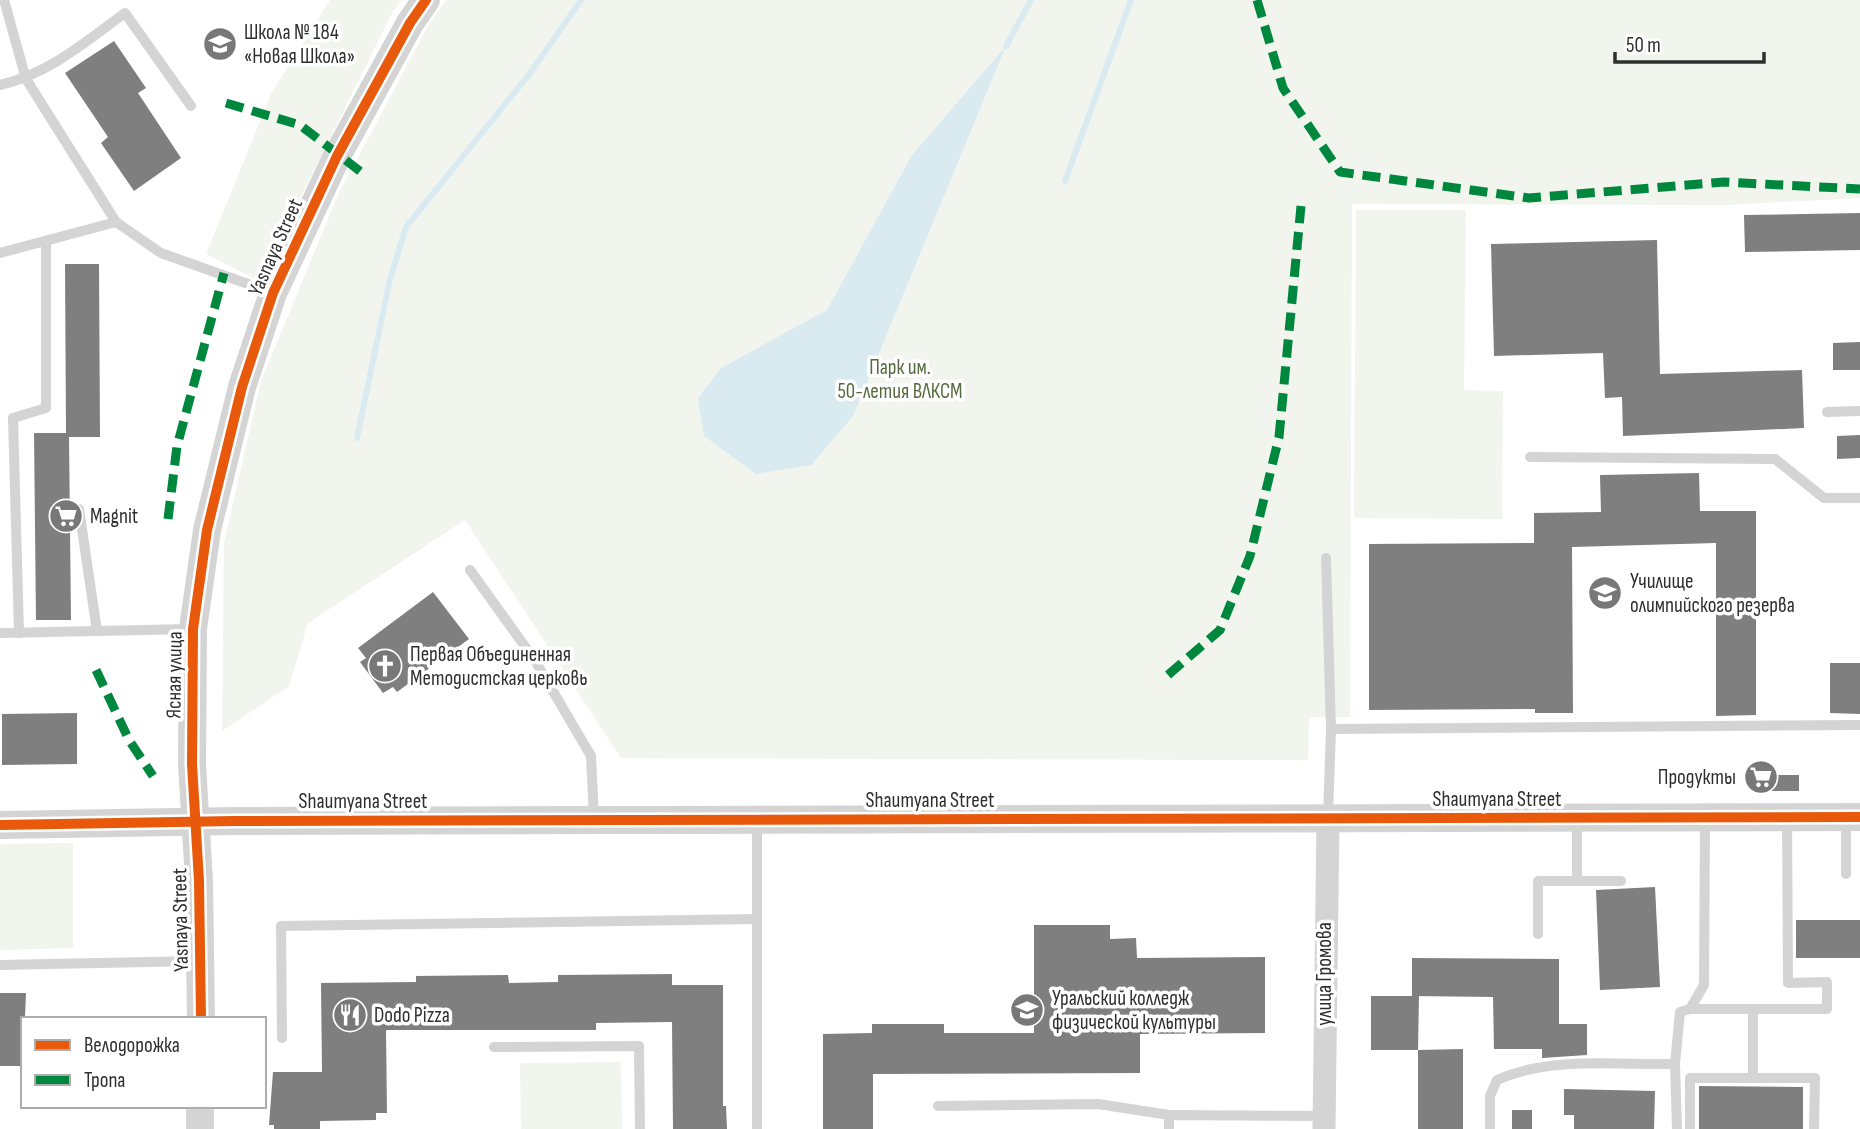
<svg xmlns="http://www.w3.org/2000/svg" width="1860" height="1129" font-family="'Sofia Sans Condensed',sans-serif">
	<rect width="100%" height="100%" fill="#fff"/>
	<g fill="#f1f5ed">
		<path d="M330 0H402L393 11 259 281 206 254 272 92Z"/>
		<path d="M446 0H1860V198L1728 205 1352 204 1350 717H1309L1308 760 621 758 465 520 308 623 289 686 222 731 224 543 261 381 338 195 428 26Z"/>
		<path d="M1356 210H1466L1464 390 1503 391 1502 519 1354 518Z"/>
		<path d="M73 843V948L0 950V844Z"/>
		<path d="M621 1062 622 1129H521L520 1063Z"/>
	</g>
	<path fill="#daeaf1" d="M1006 46 853 416 811 465 756 474 704 436 698 398 721 368 827 310 912 155Z"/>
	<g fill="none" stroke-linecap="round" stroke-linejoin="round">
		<g stroke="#daeaf1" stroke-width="6">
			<path d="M1006 46 1031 0"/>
			<path d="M1065 181 1131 0"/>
			<path d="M357 438 390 279 406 227 531 72 581 0"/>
		</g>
	</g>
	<g fill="#7f7f7f">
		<path d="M114 41 146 88 138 93 181 158 134 191 101 143 108 137 65 73Z"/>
		<path d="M1860 213V250L1745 252 1744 215Z"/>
		<path d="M1657 240 1660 374 1802 370 1804 428 1623 436 1622 397 1605 398 1603 353 1494 356 1491 244Z"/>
		<path d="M65 264H99L100 437H69L71 620H36L34 433H66Z"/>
		<path d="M1860 342V370H1833V343Z"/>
		<path d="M1860 435V458L1837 459V436Z"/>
		<path d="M1699 473 1700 511H1756V715L1716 716V543L1572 547 1573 713H1535V709L1369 710V544L1534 543V513L1601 512 1600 475Z"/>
		<path d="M433 592 469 639 397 692 393 687 383 693 360 662 366 658 358 648Z"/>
		<path d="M1830 663H1860V714L1830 713Z"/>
		<path d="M77 713V764L2 765V714Z"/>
		<rect x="1754" y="775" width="45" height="16"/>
		<path d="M1655 887 1660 987 1600 990 1596 890Z"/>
		<rect x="1796" y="920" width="64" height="38"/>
		<path d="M1034 925H1110V939L1136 938 1137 958 1265 957V1033L1140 1034V1073L873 1074V1129H823V1034L872 1033V1024H944V1033H1034Z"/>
		<path d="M1412 958 1559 959V1024H1587V1055L1542 1058V1049H1494L1493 997 1412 996Z"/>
		<path d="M672 974V985H723V1106H726L727 1129H673L672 1022 596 1023V1030H386L387 1113H376V1120L320 1121V1129H274V1125H269L273 1072H322L321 983 416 982V976L508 975 509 983 558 982V975Z"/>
		<path d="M0 993H26L23 1066H0Z"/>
		<path d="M1371 996H1419L1418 1050H1371Z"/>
		<path d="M1463 1049V1129H1418V1050Z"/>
		<path d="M1699 1086 1803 1087V1129H1699Z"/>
		<path d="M1564 1089 1655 1091 1654 1129H1574V1115H1564Z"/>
		<rect x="1512" y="1110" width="20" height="19"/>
	</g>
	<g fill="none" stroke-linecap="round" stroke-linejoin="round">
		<g stroke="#d4d4d4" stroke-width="10">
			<path d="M4 0 26 79 116 222 161 253 273 293"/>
			<path d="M0 85C49 74 85 42 125 13L191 106"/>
			<path d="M0 253 116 222"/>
			<path d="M1827 412 1860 411"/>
			<path d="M1530 457 1775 459 1824 498H1860"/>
			<path d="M79 509 97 631 191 629"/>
			<path d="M1326 558 1331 729"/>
			<path d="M470 570 534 659 591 756 594 818"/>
			<path d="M0 633 97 631"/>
			<path d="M19 633 13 418 46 408V241"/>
			<path d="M1328 817 1331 729 1860 725"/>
			<path d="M757 820V1129"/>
			<path d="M1846 874V817"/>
			<path d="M1577 881V818"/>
			<path d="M1538 934V881H1621"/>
			<path d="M0 965 198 961"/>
			<path d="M1690 1009H1827V982L1788 983 1787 817"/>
			<path d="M282 1038 281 926 757 919"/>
			<path d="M494 1047 639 1046 640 1129"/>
			<path d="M1675 1064 1677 1129"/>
			<path d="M1753 1078V1009"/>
			<path d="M938 1106 1098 1104 1169 1115"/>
			<path d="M1169 1129V1115L1323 1116"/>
			<path d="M1490 1129V1096L1497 1080C1550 1056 1619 1065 1675 1064L1680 1012 1690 1009 1704 985 1705 818"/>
			<path d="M1690 1129V1078H1815L1814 1129"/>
		</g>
		<path stroke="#d4d4d4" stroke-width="23" d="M1324 1129 1328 819"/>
		<g stroke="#d4d4d4" stroke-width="28">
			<path d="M0 825 234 821 1860 817"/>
			<path d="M201 1019 199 881 192 764 193 629 207 530 242 387 273 293 337 156 410 23 426 0"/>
			<path d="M200 1129V1106"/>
		</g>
		<g stroke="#00873e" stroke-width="9" stroke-dasharray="18 9" stroke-linecap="butt">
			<path d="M1257 0 1283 88 1340 172 1529 198 1724 182 1860 189"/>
			<path d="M226 103 300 125 361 172"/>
			<path d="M168 519 177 446 224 273"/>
			<path d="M96 670 129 740 153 776"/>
			<path d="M1168 675 1220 630 1250 556 1279 437 1301 206"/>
		</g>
		<g stroke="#fff" stroke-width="15">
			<g id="cycleway">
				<path d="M0 825 234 821 1860 817"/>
				<path d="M201 1019 199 881 192 764 193 629 207 530 242 387 273 293 337 156 410 23 426 0"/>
			</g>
		</g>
		<use href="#cycleway" stroke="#e8590c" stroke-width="10"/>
	</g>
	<defs>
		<g id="school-disc" transform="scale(1.75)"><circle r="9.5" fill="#787878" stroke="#fff"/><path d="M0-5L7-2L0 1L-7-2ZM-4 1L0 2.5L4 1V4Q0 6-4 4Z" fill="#fff"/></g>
		<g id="supermarket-disc" transform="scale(1.75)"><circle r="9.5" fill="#787878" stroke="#fff"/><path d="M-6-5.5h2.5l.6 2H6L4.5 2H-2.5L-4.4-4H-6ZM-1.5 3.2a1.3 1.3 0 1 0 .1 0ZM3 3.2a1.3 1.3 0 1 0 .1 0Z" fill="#fff"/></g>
		<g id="university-disc" transform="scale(1.75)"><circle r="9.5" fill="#787878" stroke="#fff"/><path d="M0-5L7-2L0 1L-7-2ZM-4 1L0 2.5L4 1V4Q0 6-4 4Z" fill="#fff"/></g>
		<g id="church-disc" transform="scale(1.75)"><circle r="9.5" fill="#787878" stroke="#fff"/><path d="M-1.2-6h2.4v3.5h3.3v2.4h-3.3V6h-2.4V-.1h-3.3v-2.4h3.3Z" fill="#fff"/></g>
		<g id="restaurant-disc" transform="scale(1.75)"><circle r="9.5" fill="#787878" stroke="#fff"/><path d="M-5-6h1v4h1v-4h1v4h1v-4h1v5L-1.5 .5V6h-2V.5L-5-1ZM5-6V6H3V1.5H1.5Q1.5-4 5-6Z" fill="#fff"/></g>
	</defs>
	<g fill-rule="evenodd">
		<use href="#school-disc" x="220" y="44"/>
		<use href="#supermarket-disc" x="66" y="516"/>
		<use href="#university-disc" x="1605" y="593"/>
		<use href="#church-disc" x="385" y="666"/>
		<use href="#supermarket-disc" x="1761" y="777"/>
		<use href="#university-disc" x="1027" y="1010"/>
		<use href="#restaurant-disc" x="350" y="1015"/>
	</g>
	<g text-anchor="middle" stroke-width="7" stroke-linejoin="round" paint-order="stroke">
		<g font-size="21" fill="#2f2f2f" stroke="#fff" text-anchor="start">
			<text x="244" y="39">Школа № 184<tspan x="244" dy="24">«Новая Школа»</tspan></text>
			<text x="90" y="523">Magnit</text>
			<text x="1630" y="588">Училище<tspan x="1630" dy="24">олимпийского резерва</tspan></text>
			<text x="410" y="661">Первая Объединенная<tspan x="410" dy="24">Методистская церковь</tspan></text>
			<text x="1736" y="784" text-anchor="end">Продукты</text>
			<text x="1052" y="1005">Уральский колледж<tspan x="1052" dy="24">физической культуры</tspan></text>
			<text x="374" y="1022">Dodo Pizza</text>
		</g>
		<g font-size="21" fill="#2f2f2f" stroke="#fff">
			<text transform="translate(275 247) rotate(-66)" y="7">Yasnaya Street</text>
			<text transform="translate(174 675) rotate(-89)" y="7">Ясная улица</text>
			<text x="1497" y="806">Shaumyana Street</text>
			<text x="930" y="807">Shaumyana Street</text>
			<text x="363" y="808">Shaumyana Street</text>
			<text transform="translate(180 920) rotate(-91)" y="7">Yasnaya Street</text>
			<text transform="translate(1324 974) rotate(-90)" y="7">улица Громова</text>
		</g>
		<g font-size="21" fill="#566a3e" stroke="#fff">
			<text x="900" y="374">Парк им.<tspan x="900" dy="24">50-летия ВЛКСМ</tspan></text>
		</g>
	</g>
	<rect x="21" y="1017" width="245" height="91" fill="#ffffff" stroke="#acacac" stroke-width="2"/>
	<rect x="35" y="1040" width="35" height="10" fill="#e8590c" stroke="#acacac" stroke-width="2"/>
	<text x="84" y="1052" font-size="21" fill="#2f2f2f">Велодорожка</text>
	<rect x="35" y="1075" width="35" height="10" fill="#00873e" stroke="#acacac" stroke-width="2"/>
	<text x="84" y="1087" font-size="21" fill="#2f2f2f">Тропа</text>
	<path d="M1615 52v10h149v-10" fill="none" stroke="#2f2f2f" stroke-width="3.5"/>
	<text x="1626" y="52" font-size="21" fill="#2f2f2f" stroke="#ffffff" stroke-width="5" paint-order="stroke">50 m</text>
</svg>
